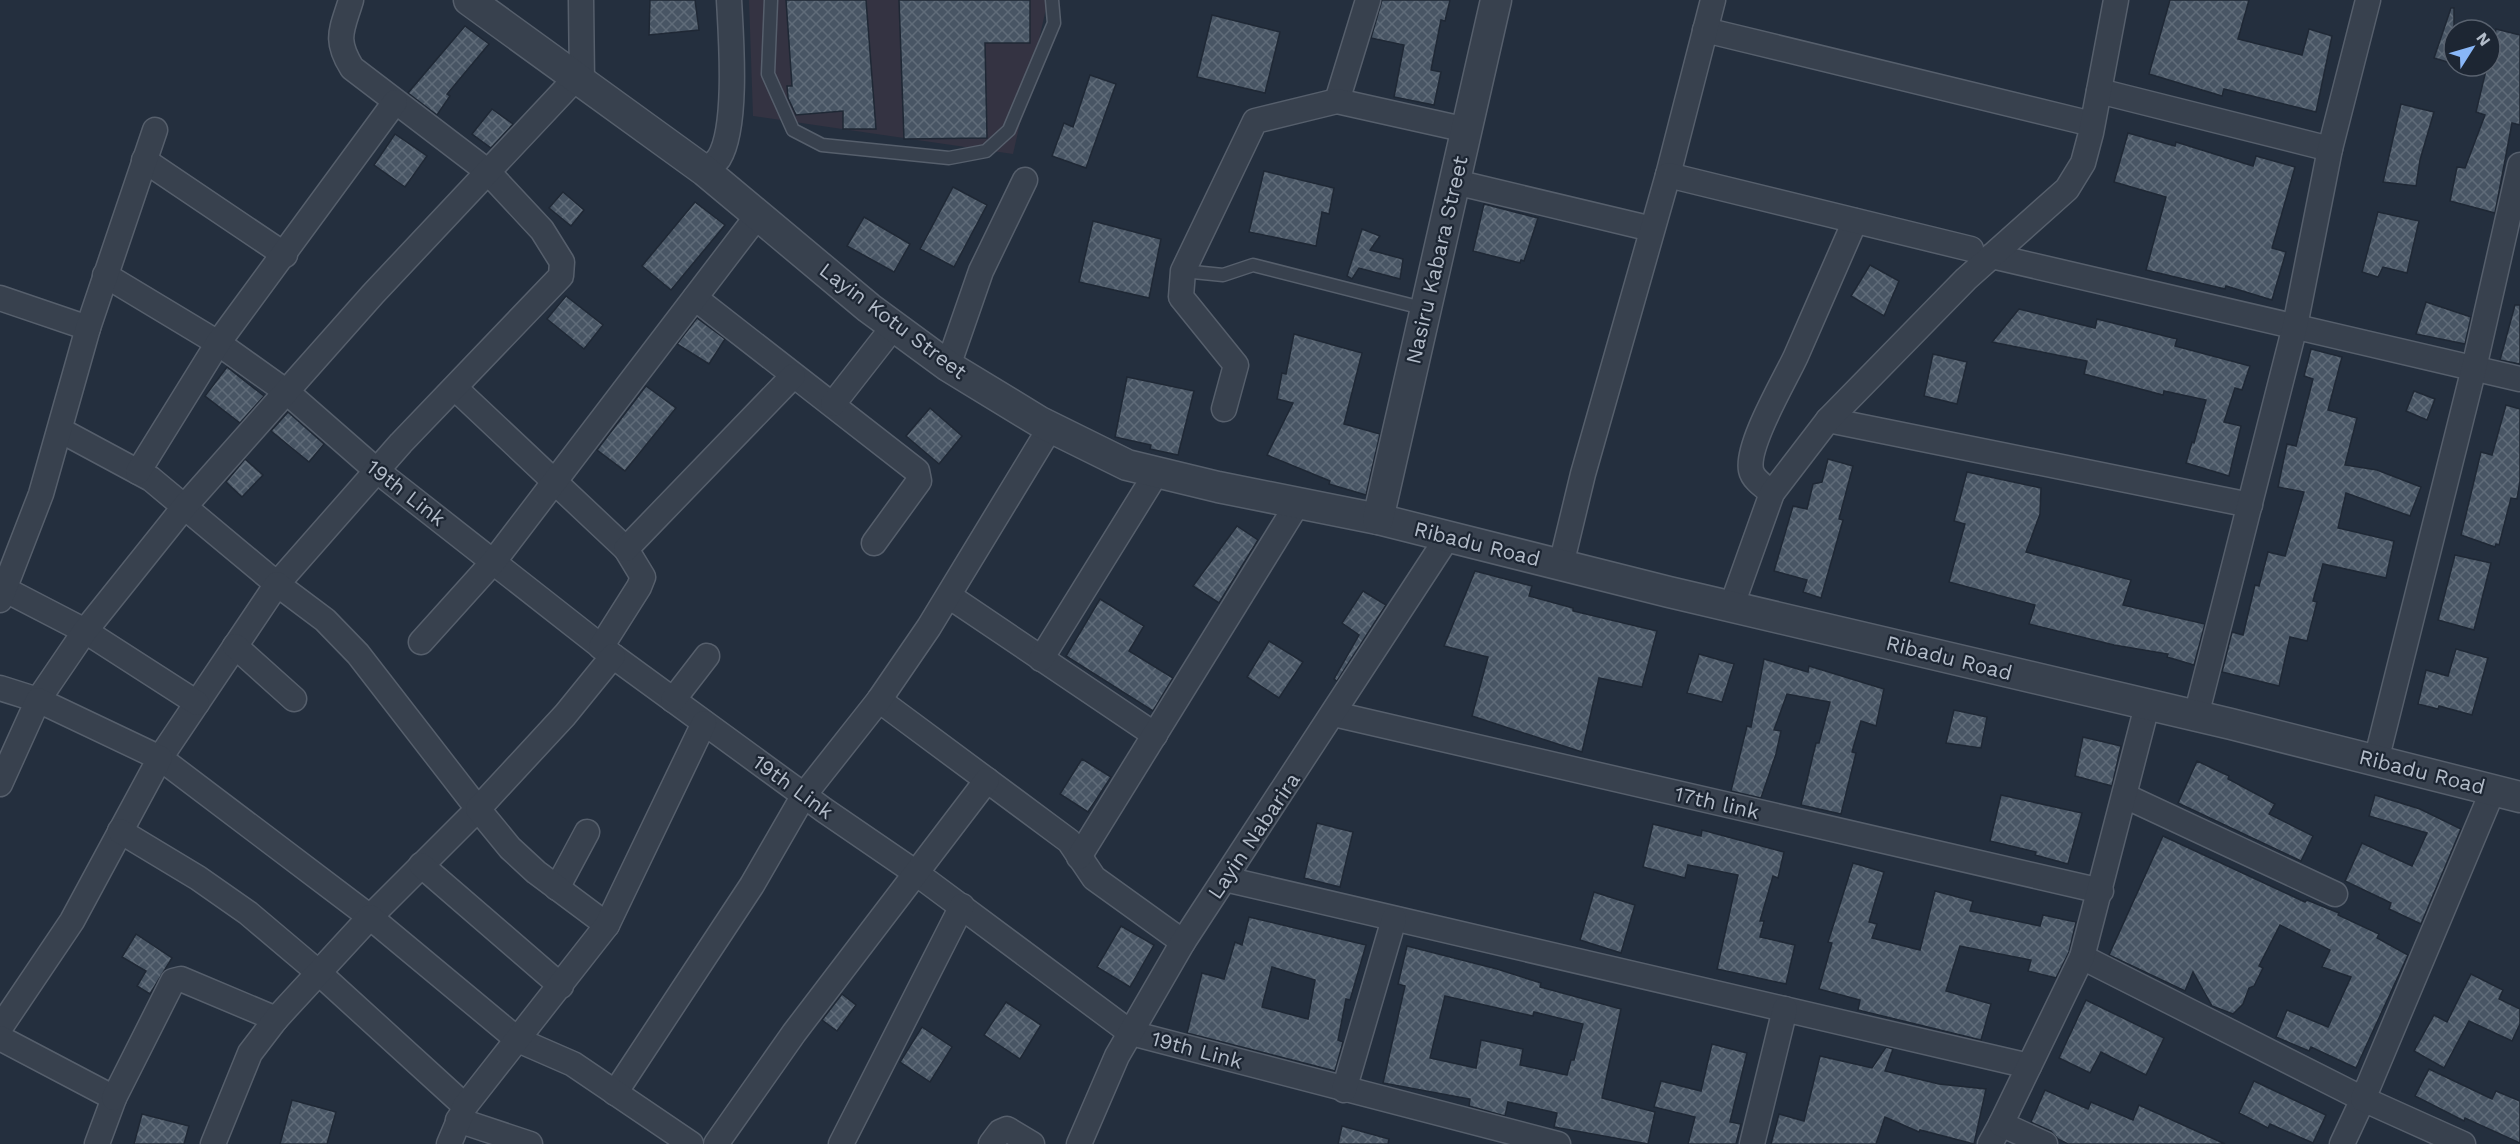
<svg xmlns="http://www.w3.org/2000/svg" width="2520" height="1144" font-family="'Work Sans',sans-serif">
	<defs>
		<pattern id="building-cross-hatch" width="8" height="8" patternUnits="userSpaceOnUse" patternTransform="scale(1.5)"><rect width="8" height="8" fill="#485564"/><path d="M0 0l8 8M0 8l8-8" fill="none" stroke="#606c79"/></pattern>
	</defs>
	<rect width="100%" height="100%" fill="#242f3e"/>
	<path fill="#343342" d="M749 0H1048L1013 154 753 116Z"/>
	<g fill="url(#building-cross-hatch)" stroke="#1f2835" stroke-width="1.5" fill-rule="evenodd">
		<path d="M650 0H695L699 30 649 35Z"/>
		<path d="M786 0H866L876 129H843V111L796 115 788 98 787 86H792Z"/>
		<path d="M899 0H1030V43H985L987 138 904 139Z"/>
		<path d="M1382 0H1450L1445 21 1441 20 1431 70 1441 72 1434 105 1394 97 1404 45 1371 38Z"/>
		<path d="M2170 0H2249L2238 39 2302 55 2309 29 2332 36 2316 112 2224 89 2222 96 2149 74Z"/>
		<path d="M2451 8H2454V64L2434 58Z"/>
		<path d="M1212 15 1280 32 1265 93 1197 77Z"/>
		<path d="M465 26 489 44 447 94 450 96 437 115 408 93Z"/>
		<path d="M2496 29 2520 35V125L2512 123 2495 213 2450 201 2457 167 2465 168 2485 115 2476 112 2487 66H2490Z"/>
		<path d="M1090 75 1116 84 1086 168 1052 156 1064 123 1073 127Z"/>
		<path d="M2401 104 2434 112 2420 160 2416 186 2383 182Z"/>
		<path d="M492 109 513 124 491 148 472 134Z"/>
		<path d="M2128 133 2175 146 2176 142 2253 166 2256 156 2295 167 2272 248 2286 252 2272 300 2226 286 2225 289 2146 270 2166 197 2114 182Z"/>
		<path d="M395 134 427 156 405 187 374 165Z"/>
		<path d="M1264 171 1334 188 1329 214 1322 212 1316 246 1249 232Z"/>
		<path d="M953 187 987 205 954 267 920 249Z"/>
		<path d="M563 192 584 210 571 226 549 208Z"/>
		<path d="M695 202 725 225 671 290 642 266Z"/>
		<path d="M1484 204 1538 218 1524 261 1521 260 1520 263 1473 251Z"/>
		<path d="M2378 212 2419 221 2407 273 2383 267 2378 277 2362 272Z"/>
		<path d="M864 217 910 244 894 272 847 246Z"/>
		<path d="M1093 221 1161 239 1149 298 1079 282Z"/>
		<path d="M1362 229 1380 236 1370 250 1403 259 1400 279 1359 268 1352 279 1347 276Z"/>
		<path d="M1870 265 1899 281 1884 316 1851 296Z"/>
		<path d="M566 296 603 325 584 349 547 319Z"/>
		<path d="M2426 302 2471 317 2465 344 2416 334Z"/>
		<path d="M2515 305H2520V364L2500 360Z"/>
		<path d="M2019 309 2095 328 2097 319 2177 339 2175 346 2250 366 2242 390 2235 388 2224 422 2241 426 2229 476 2186 463 2192 442 2194 443 2206 400 2164 391 2163 395 2084 374 2087 361 1992 342Z"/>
		<path d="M697 318 725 339 709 364 677 344Z"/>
		<path d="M1294 334 1362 353 1344 424 1380 434 1366 495 1329 484 1330 481 1267 455 1293 403 1277 399 1282 373 1286 374Z"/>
		<path d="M2311 349 2342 357 2328 410 2357 418 2345 465 2377 470 2421 487 2410 516 2346 493 2338 528 2394 541 2386 578 2323 564 2313 601 2317 602 2307 641 2290 637 2279 686 2222 672 2232 632 2243 635 2255 585 2259 586 2268 552 2285 556 2304 492 2278 487 2287 444 2296 446 2313 379 2304 376Z"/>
		<path d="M1933 354 1967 362 1957 404 1924 396Z"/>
		<path d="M227 367 264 396 240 423 205 396Z"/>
		<path d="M1127 377 1194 391 1178 455 1150 449 1151 445 1115 437Z"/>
		<path d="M646 386 676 408 625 471 597 450Z"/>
		<path d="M2414 391 2435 399 2427 420 2406 411Z"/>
		<path d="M2506 405 2520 409V481L2517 499 2511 498 2499 545 2496 544 2495 547 2461 535 2481 452 2492 455Z"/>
		<path d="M930 408 962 436 939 464 906 436Z"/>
		<path d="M288 412 324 444 309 462 271 431Z"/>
		<path d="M245 459 263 475 242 497 226 482Z"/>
		<path d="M1828 459 1853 466 1839 519 1843 520 1821 598 1803 592 1807 580 1774 571 1793 506 1807 509 1813 484 1822 482Z"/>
		<path d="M1967 472 2041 488 2040 514 2026 552 2131 580 2123 605 2205 624 2194 665 2167 657 2168 654 2114 645 2029 624 2035 605 1949 582 1965 524 1954 521Z"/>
		<path d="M1237 526 1258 540 1219 603 1193 586Z"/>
		<path d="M2455 555 2491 563 2474 630 2438 620Z"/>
		<path d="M1475 571 1532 586 1529 596 1573 608V611L1657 631 1642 687 1599 678 1582 752 1472 716 1488 657 1444 646Z"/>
		<path d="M1363 591 1386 605 1337 681 1334 679 1359 635 1342 623Z"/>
		<path d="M1100 599 1144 626 1129 651 1173 678 1153 711 1066 656Z"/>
		<path d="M1269 641 1303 662 1279 698 1247 677Z"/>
		<path d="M2456 649 2488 658 2472 715 2439 706 2438 709 2418 704 2426 670 2448 676Z"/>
		<path d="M1699 654 1734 664 1722 702 1687 693Z"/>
		<path d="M1764 659 1808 672 1809 666 1884 689 1876 726 1861 721 1852 752 1856 753 1841 814 1801 805 1816 743H1819L1830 702 1787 694 1774 730 1781 731 1776 754 1761 798 1731 791 1747 726 1751 727Z"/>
		<path d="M1954 710 1987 717 1981 748 1946 743Z"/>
		<path d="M2083 737 2121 746 2112 786 2075 776Z"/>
		<path d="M1082 759 1111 777 1088 812 1060 794Z"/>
		<path d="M2197 761 2229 776 2228 779 2275 804 2269 814 2313 836 2301 861 2178 803Z"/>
		<path d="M2001 795 2082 813 2068 864 2035 855 2036 852 1990 841Z"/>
		<path d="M2375 795 2420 809 2461 829 2421 924 2389 909 2391 903 2345 881 2362 843 2412 866 2427 833 2369 816Z"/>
		<path d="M1317 823 1353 832 1340 887 1304 878Z"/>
		<path d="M1653 824 1701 836 1702 830 1784 852 1778 878 1773 876 1760 921H1764L1760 937 1795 945 1786 984 1717 969 1738 875 1688 865 1685 878 1643 867Z"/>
		<path d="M2163 836 2305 902 2307 900 2339 913 2338 915 2379 934 2377 938 2408 955 2356 1068 2311 1047 2309 1051 2276 1037 2287 1010 2328 1027 2351 977 2322 967 2330 950 2280 925 2259 966 2263 968 2254 986 2249 988 2243 1004 2233 1014 2212 1006 2193 972 2185 991 2109 955Z"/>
		<path d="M1853 863 1884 872 1869 922 1877 924 1872 938 1920 950 1935 891 1973 901 1970 911 2040 926 2043 915 2076 922 2069 952 2056 978 2028 971 2031 960 1960 946 1946 991 1991 1004 1981 1040 1858 1010 1860 1000 1819 989 1832 943 1828 942Z"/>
		<path d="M1594 892 1635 905 1621 953 1580 940Z"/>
		<path d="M1249 917 1366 945 1350 1000 1346 999 1338 1040 1343 1042 1335 1071 1187 1033 1202 973 1224 979 1235 942 1242 945ZM1272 967 1315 980 1308 1019 1262 1007Z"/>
		<path d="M1121 926 1154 945 1130 987 1097 967Z"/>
		<path d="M136 934 172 958 150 994 137 986 146 971 122 957Z"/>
		<path d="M1407 946 1497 969 1541 983 1540 987 1621 1009 1602 1098 1655 1112 1648 1144 1554 1127 1557 1113 1508 1102 1505 1116 1469 1106 1470 1099 1383 1083 1405 986 1398 984ZM1445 996 1533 1016 1534 1012 1583 1024 1574 1060H1571L1567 1075 1520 1065 1523 1049 1481 1040 1476 1068 1430 1058Z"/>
		<path d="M2471 974 2503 990 2499 999 2520 1009V1024L2512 1041 2469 1021 2444 1068 2414 1051 2434 1015 2447 1022Z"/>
		<path d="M842 994 856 1005 837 1031 822 1020Z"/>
		<path d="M2086 1000 2164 1038 2146 1075 2101 1052 2090 1073 2059 1058Z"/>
		<path d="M1006 1002 1041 1025 1020 1059 984 1035Z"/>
		<path d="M922 1027 952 1047 930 1082 900 1062Z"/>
		<path d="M1712 1044 1747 1053 1730 1122 1741 1124 1736 1144H1688L1695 1117 1654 1107 1661 1081 1701 1091Z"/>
		<path d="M1886 1047 1893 1049 1885 1071 1939 1084 1986 1089 1974 1144 1920 1130 1919 1132 1885 1117 1876 1144H1771L1779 1114 1804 1121 1820 1056 1872 1068Z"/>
		<path d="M2429 1069 2492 1099 2496 1091 2520 1101V1143L2465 1118 2464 1121 2415 1096Z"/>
		<path d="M2254 1081 2326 1115 2313 1143 2270 1124 2268 1128 2239 1113Z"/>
		<path d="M2045 1090 2088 1109 2091 1102 2133 1120 2139 1105 2225 1144H2068L2058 1139 2051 1131 2031 1122Z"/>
		<path d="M292 1100 336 1112 327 1144H280Z"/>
		<path d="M142 1114 189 1126 184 1144H134Z"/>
		<path d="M1342 1126 1389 1139 1388 1144H1338Z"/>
	</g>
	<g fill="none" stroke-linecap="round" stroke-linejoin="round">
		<g stroke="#565f6c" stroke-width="15">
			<g id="service">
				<path d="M771 0 768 74 793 130 822 145 949 158 986 151 1009 130 1054 23 1052 0"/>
				<path d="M1183 271 1223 275 1253 265 1426 309"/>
			</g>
		</g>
		<g stroke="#565f6c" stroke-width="27">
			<g id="minor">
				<path d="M581 0 582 81"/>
				<path d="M1705 30 2092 124"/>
				<path d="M2099 91 2330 149"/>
				<path d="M1337 101 1368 0"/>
				<path d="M144 160 285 255"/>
				<path d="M705 171C710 167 715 163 719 158 738 127 731 37 729 0"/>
				<path d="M1668 175 1713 0"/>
				<path d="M1455 182 1652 229"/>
				<path d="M1992 256 2520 379"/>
				<path d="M105 275 218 343 288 393 376 470 613 656 824 810 916 873 1131 1033 1558 1144"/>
				<path d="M0 298 88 328"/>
				<path d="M695 298 917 471 919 481 874 543"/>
				<path d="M948 366 981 271 1025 180"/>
				<path d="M455 388 626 549 643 577 639 587 601 647"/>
				<path d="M833 404 894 326"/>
				<path d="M1224 409 1236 365 1181 297 1183 271 1255 121 1337 101 1467 130"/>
				<path d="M1828 420 2250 505"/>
				<path d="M60 430 151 479 277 584 401 443 561 276 562 262 542 230 487 171 352 68C334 39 342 30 351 0"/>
				<path d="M138 472 218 343 395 102"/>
				<path d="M1772 493C1765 487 1753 480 1751 470 1746 445 1785 380 1796 356 1816 311 1835 266 1855 221"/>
				<path d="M626 549 793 376"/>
				<path d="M1561 565 1583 474 1668 175 1971 249"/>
				<path d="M277 584 325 620 358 654 478 809 370 917 160 758Z"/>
				<path d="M4 589 85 631 197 703"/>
				<path d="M949 596 1155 735"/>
				<path d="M0 600 41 494 88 328 155 130"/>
				<path d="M1732 605 1772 493 1828 420 1966 279 2067 189 2083 163 2091 133 2116 0"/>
				<path d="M421 642 494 561 758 215"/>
				<path d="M235 646 294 699"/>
				<path d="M1041 659 1157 472"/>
				<path d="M0 688 38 700 85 631 185 506 373 294 577 77"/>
				<path d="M673 700 707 656"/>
				<path d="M879 700 1069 841 1094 878 1183 942"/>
				<path d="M1334 714 2101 891"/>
				<path d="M2196 716 2295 326 2330 149 2368 0"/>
				<path d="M2376 761 2474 368 2520 165"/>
				<path d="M0 784 38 700 160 758 72 921 0 1028"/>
				<path d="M2125 796 2335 894"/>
				<path d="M120 831 198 878 248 913 319 973 465 1106"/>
				<path d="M1079 857 1298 503"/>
				<path d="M421 865 561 986"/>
				<path d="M1225 879 2029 1066"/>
				<path d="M557 888 587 832"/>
				<path d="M607 925 536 872 510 848 478 809 565 715 613 656"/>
				<path d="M2082 957 2363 1099 2342 1144"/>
				<path d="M0 1038 114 1098 97 1144"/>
				<path d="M1344 1090 1394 919"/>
				<path d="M615 1093 752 885 804 795 879 700 929 627 1050 428"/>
				<path d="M114 1098 173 981 181 979 276 1019"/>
				<path d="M458 1120 530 1144"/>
				<path d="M213 1144 250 1053 276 1019 370 917 518 1040 573 1064 691 1144"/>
				<path d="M449 1144 465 1106 607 925 704 723"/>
				<path d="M716 1144 794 1033 987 780"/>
				<path d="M841 1144 962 906"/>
				<path d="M991 1144 1000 1132 1007 1129 1032 1144"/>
				<path d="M1079 1144 1117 1056 1183 942 1447 538"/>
				<path d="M1752 1144 1785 1009"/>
				<path d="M1990 1144 2001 1124"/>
				<path d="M2045 1144 2001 1124 2082 957 2147 706"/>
				<path d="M2463 1144 2363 1099 2493 790"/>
			</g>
		</g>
		<g stroke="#565f6c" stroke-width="33">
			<g id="tertiary">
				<path d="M469 0 705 171 869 308 948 366 1040 422 1127 465 1218 487 1378 519 1669 592 2231 724 2520 797"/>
				<path d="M1378 519 1496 0"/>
			</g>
		</g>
		<use href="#service" stroke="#38414e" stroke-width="12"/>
		<use href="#minor" stroke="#38414e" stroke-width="24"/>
		<use href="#tertiary" stroke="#38414e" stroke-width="30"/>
	</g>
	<g text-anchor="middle" stroke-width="4.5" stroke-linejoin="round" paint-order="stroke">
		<g font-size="21" fill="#b3bcc9" stroke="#1d2633">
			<text transform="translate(1437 260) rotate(-77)" y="7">Nasiru Kabara Street</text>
			<text transform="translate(893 321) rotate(37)" y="7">Layin Kotu Street</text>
			<text transform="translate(406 493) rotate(38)" y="7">19th Link</text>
			<text transform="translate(1477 544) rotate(14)" y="7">Ribadu Road</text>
			<text transform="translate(1949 658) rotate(14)" y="7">Ribadu Road</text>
			<text transform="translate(2422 772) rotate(14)" y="7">Ribadu Road</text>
			<text transform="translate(793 787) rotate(36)" y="7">19th Link</text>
			<text transform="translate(1717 803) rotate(13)" y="7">17th link</text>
			<text transform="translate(1254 836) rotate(-56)" y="7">Layin Nabarira</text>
			<text transform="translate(1197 1050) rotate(15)" y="7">19th Link</text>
		</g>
	</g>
	<g transform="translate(2472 48) rotate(53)"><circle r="28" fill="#1d2633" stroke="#59626f" stroke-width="1.5"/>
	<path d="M0-4.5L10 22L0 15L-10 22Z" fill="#89b7f8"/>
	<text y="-9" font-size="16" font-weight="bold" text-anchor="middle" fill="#b3bcc9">N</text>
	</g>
</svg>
